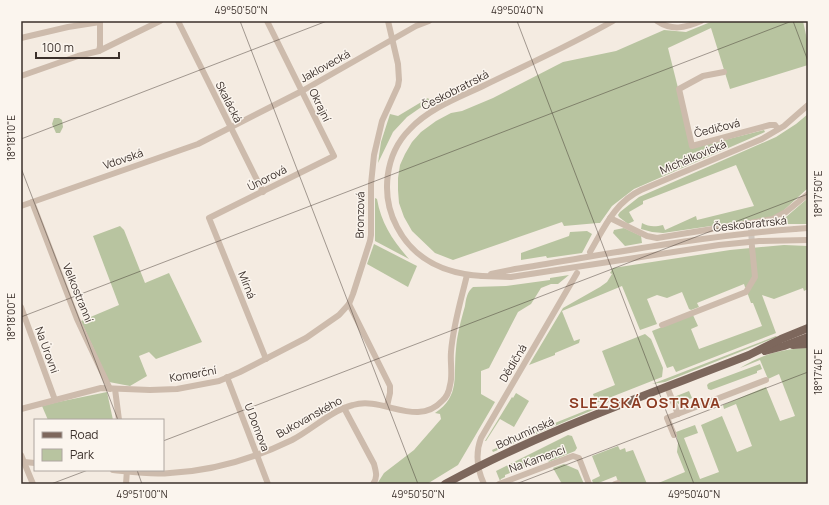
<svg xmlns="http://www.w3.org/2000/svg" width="829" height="505" font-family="Manrope,sans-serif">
	<rect width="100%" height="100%" fill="#f4ebe1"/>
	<g fill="#b8c4a0">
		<path d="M713 21H803L808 44V65L730 89 711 28 668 48 693 148 764 130 765 132 634 189 612 206 600 223H598L564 226 562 222 453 260 435 253 412 231 404 217 399 203 398 190V178L400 165 405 154 412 142 421 132 436 121 451 113 462 111 493 98 563 62 616 51 664 30 686 32Z"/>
		<path d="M428 98 430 101 407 117 393 132 378 163 381 142 390 114 398 116Z"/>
		<path d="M808 114V188L783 211 773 217 663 233 652 232 641 229 642 223C649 227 655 227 663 225L665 230 696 216 697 220 754 206 736 165 643 201V204L629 212 634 221 628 224 619 217 618 215 620 212 639 197 776 137 796 124Z"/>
		<path d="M54 118H59L62 120 63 127 60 133H56L52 124Z"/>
		<path d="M375 198 377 199C381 223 393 241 409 259L375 241Z"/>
		<path d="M808 198V224H776V222L786 217Z"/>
		<path d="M120 226 124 230 145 283 169 273 202 342 156 359 149 352 139 356 147 376 130 386 109 382 81 321 119 305 93 236Z"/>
		<path d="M624 228 641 236 642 243 625 246 613 233 614 230Z"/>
		<path d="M587 231 592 234 582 253 547 258 546 256 521 260V253L569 236 570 232Z"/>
		<path d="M374 244 417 266 408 287 367 264Z"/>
		<path d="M784 245 808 246V289L804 291 803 288 774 299 762 295 776 333 676 372 673 366 667 368 652 331 693 315 698 326 691 329 699 349 762 326 753 303H751L747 292 748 289 745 287 744 284 697 303 699 307 691 310 689 309 682 292 667 298 657 295 647 299 657 324 640 330 622 286 562 311 574 341 580 339 579 343 555 353V355L529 365 563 308 600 287 607 282 612 274 610 273 613 268 730 250Z"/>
		<path d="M569 275 558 284H551L541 288 531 304 518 312 489 368 481 371V394L495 402 458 465 427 484H377L384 473 414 450 441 419 440 414 435 413C461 396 453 375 456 349 457 335 461 320 465 306 466 299 467 292 473 287L506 286 550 280V278Z"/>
		<path d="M645 334 651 339 663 368 662 377 596 403 593 394 615 385 602 351Z"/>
		<path d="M776 336 777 337 665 382 652 384Z"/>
		<path d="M808 348V482L805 484H656L685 472 677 452 678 443 676 432 695 425 698 433 684 438 700 479 719 472 701 425 722 416 737 452 752 446 736 404 724 409 723 405 766 387 780 421 795 416 779 374 768 379 760 360 740 368C762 354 782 349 808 348Z"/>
		<path d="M760 364 762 369 757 371V373L711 390 708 389 707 385 709 383Z"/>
		<path d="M689 391 692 398 678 404 674 397Z"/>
		<path d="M107 392 113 420H48L42 406 58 402Z"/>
		<path d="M516 393 529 401 514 427 500 419 486 441H485L512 397 513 398Z"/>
		<path d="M612 400 600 407 493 452 492 450 535 431Z"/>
		<path d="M568 435 572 436 577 448 575 451 549 462 547 459 505 475V477L501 479 500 481 496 471Z"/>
		<path d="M618 446 620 450 625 448 626 452 633 450 647 484H619L616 476 596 484 593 483 592 480 600 476 592 456Z"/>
		<path d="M564 464 578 470 584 484H562L553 468Z"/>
	</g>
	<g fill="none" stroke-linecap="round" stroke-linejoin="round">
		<path stroke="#cfc6bd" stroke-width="6" stroke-dasharray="6 3" stroke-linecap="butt" d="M751 226 752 247"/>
		<g stroke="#cdbbac" stroke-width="6">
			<path d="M178 21 263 192"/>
			<path d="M657 21C672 31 685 28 701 21"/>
			<path d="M21 38 68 27 100 22"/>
			<path d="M99 51 100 46V21"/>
			<path d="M724 72 703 76 679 89 692 146 770 125H775L778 129"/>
			<path d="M21 76 78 56 99 51 160 21"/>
			<path d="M32 202 77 319 110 389"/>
			<path d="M21 206 198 144 302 91 416 26 429 21"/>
			<path d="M610 218 647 236 657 238 773 219 786 212 808 194"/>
			<path d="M795 229 808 228"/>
			<path d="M590 252C604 228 615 202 641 190L762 139 784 126 808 105"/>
			<path d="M482 276C446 274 414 260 397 227 380 195 385 154 410 129 430 108 458 98 483 86 526 65 571 45 613 21"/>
			<path d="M349 304 390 386V393L387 406"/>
			<path d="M21 307 55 400"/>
			<path d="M662 325 746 292 755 277 752 247"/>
			<path d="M266 359 209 218 334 156 267 21"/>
			<path d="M227 377 268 484"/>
			<path d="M667 387 678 414"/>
			<path d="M115 389 119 420"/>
			<path d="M344 408 374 464C376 472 378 477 373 484"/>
			<path d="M21 409 101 388 150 390 177 389 219 381 240 372 306 338 339 315 349 304 353 294 370 241 371 235V184L374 155 382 121 398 86 399 80 398 64 388 21"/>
			<path d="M674 435 667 418 766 380"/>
			<path d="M21 455 33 484"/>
			<path d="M24 462 35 463"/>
			<path d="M113 470C132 472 151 475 170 473 212 471 255 458 292 440 313 429 330 411 353 405 383 396 417 428 442 401 447 397 449 392 450 385 453 375 450 363 451 352 453 326 461 300 467 275"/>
			<path d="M126 484 127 470"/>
			<path d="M484 484C477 469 475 454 481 438L577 273"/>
			<path d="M499 484 573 456 579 458 589 484"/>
			<path d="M615 484 618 483"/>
		</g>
		<g stroke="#7d675c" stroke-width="8">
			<path d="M793 345 808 344"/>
			<path d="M765 351 784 346 808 337"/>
			<path d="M445 484C542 431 647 395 749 355L781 339 808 328"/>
		</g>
		<g stroke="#cdbbac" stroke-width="6">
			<path d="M491 274 515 269C608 254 701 236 795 229"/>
			<path d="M482 276 511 277 719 245 759 241 808 240"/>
		</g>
	</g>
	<path fill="none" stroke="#3b302b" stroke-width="1" stroke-opacity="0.45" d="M240 21 418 484M517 21 694 484M793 21 808 61M21 139 327 21M21 168 118 420M21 317 792 21M163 441 808 194M137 470 142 484M51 484 88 470M516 484 808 372"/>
	<g text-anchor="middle" stroke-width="3" stroke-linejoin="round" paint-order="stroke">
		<g font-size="11" fill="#3b302b" stroke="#fbf5ee">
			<text transform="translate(325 66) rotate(-29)" y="4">Jaklovecká</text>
			<text transform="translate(455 90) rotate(-27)" y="4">Českobratrská</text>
			<text transform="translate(229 102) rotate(63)" y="4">Skalácká</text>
			<text transform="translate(320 105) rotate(64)" y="4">Okrajní</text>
			<text transform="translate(717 128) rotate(-14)" y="4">Čedičová</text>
			<text transform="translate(693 157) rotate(-23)" y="4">Michálkovická</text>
			<text transform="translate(123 159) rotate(-19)" y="4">Vdovská</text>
			<text transform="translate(267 178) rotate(-27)" y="4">Únorová</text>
			<text transform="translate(360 215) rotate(-89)" y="4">Bronzová</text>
			<text transform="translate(750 224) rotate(-6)" y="4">Českobratrská</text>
			<text transform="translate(247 285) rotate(68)" y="4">Mírná</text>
			<text transform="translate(78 293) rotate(68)" y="4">Velkostranní</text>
			<text transform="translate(47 350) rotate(70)" y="4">Na Úrovni</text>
			<text transform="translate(513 363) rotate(-59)" y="4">Dědičná</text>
			<text transform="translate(193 374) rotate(-10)" y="4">Komerční</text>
			<text transform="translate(309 417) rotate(-29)" y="4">Bukovanského</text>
			<text transform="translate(257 427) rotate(69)" y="4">U Domova</text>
			<text transform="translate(525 433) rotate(-24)" y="4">Bohumínská</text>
			<text transform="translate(537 459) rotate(-20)" y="4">Na Kamenci</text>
		</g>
		<g font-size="15" font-weight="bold" letter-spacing="1" fill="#8c3b22" stroke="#fbf5ee">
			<text x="645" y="408">SLEZSKÁ OSTRAVA</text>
		</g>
	</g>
	<rect width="829" height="505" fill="none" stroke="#fbf5ee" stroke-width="44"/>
	<rect x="34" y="419" width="130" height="52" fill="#fbf5ee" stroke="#aea6a0"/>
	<rect x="42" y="432" width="20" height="6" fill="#7d675c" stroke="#aea6a0"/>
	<text x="70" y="439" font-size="12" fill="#3b302b">Road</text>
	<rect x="42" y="449" width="20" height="12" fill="#b8c4a0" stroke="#aea6a0"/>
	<text x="70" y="459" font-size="12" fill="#3b302b">Park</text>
	<path d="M36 52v6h83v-6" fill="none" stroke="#3b302b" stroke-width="2"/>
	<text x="42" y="52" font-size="12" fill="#3b302b" stroke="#fbf5ee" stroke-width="3" paint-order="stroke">100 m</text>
	<rect x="22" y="22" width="785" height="461" fill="none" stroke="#3b302b" stroke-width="1.5"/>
	<g font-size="10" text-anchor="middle" fill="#3b302b">
		<text x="241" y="14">49°50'50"N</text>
		<text x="517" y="14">49°50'40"N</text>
		<text transform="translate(11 138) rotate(-90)" y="4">18°18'10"E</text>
		<text transform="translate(818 194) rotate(-90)" y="4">18°17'50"E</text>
		<text transform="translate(11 317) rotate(-90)" y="4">18°18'00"E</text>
		<text transform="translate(818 372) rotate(-90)" y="4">18°17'40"E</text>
		<text x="142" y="498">49°51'00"N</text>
		<text x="418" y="498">49°50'50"N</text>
		<text x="694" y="498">49°50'40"N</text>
	</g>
</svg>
